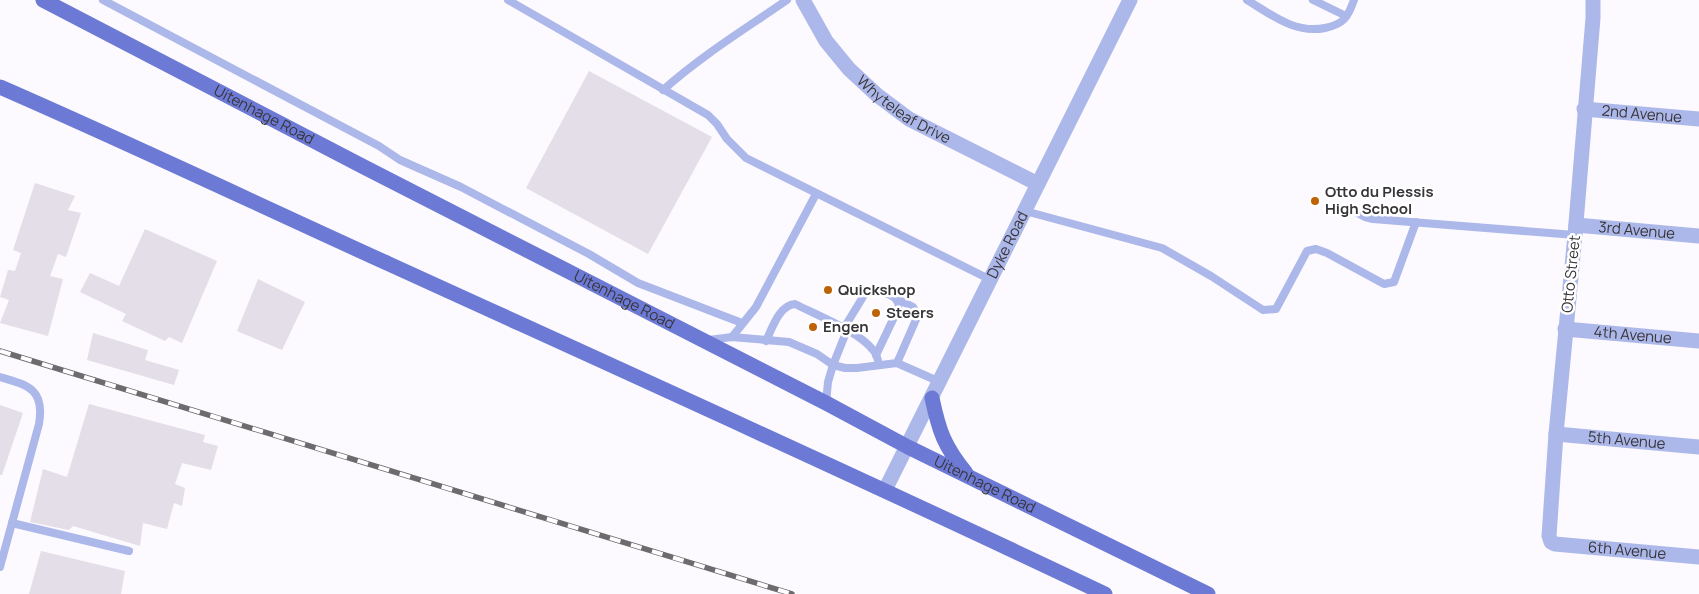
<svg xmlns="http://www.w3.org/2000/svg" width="1699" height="594" font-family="Manrope,sans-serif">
	<rect width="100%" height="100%" fill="#fcfafe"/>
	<g fill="#e3dee7">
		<path d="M589 71 712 137 648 254 526 188Z"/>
		<path d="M35 183 75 196 68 210 81 213 66 257 58 254 50 276 63 279 48 336 0 323 9 300 0 297 8 270 15 271 21 253 13 250Z"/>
		<path d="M145 229 217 261 182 343 169 337 165 341 122 321 126 314 80 292 90 273 119 286Z"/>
		<path d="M258 279 305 302 282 350 237 331Z"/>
		<path d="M93 333 148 350 145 360 179 370 174 385 87 360Z"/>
		<path d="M89 404 205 435 203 442 218 446 211 470 182 463 175 484 185 488 182 506 174 503 167 529 143 523 140 546 73 526 69 530 30 522 43 469 67 477Z"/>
		<path d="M0 405 23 413 2 475H0Z"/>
		<path d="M41 551 125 571 121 594H29Z"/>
	</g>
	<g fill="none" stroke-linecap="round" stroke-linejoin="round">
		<g stroke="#acb7ea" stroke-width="8">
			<path d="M103 0 379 146 400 160 461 187 589 254 638 283 742 323"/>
			<path d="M508 0 708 115 717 124 727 139 746 158 991 280"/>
			<path d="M1247 0C1272 15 1295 34 1325 28 1344 24 1348 17 1354 0"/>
			<path d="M1313 0 1346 16"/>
			<path d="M663 90C701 56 745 29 787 0"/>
			<path d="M1348 208 1365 217 1373 219 1575 235"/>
			<path d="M1025 211 1162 248 1211 276 1263 310 1276 309 1307 251 1316 249 1327 253 1384 284 1394 282 1416 222"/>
			<path d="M844 328 866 292 878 289 913 307 918 315 897 363"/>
			<path d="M847 330 833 365 845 368H857L897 363 940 382"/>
			<path d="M732 337 756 307 816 194"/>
			<path d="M709 340 732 337 789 342 817 354 833 365 828 382 826 403"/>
			<path d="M766 341C772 329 779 305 795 304 817 315 858 331 873 350 877 354 878 360 879 365"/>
			<path d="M876 355 898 309 899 304 895 298"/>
			<path d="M0 377C28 385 45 389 39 424L0 567"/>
			<path d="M12 523 129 551"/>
		</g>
		<g stroke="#acb7ea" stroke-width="15">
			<path id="s1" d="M803 0 826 41 849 69 877 95 909 119 1038 184"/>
			<path id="s2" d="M1593 0V18L1575 235 1556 434 1549 536 1551 542 1555 544 1699 557"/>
			<path id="s3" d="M1584 109 1699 119"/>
			<path id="s4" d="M1576 225 1699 236"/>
			<path id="s5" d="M1565 329 1699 341"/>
			<path id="s6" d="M1556 434 1699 447"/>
		</g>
		<path stroke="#acb7ea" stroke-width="15" id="s7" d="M885 490 1130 0"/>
		<g stroke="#6c7ad6" stroke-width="15">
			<path id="s8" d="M43 0 364 167 826 403 908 447 1208 594"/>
			<path d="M0 87C131 144 259 205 389 264 628 373 868 481 1105 594"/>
			<path d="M932 398C939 431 944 446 966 473"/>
		</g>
		<g stroke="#6d6b6e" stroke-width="5.5">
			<path id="rail" d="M0 351 792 594"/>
		</g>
		<use href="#rail" stroke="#fff" stroke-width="4" stroke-dasharray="11" stroke-linecap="butt"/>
	</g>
	<g fill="#bd6305" stroke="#fff" stroke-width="2">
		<circle cx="1315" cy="201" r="5"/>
		<circle cx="828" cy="290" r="5"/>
		<circle cx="876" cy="313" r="5"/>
		<circle cx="813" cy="327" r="5"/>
	</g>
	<g text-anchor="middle" stroke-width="5" stroke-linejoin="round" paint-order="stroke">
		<g font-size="15" fill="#373538" stroke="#fff">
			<text dy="5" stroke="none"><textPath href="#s1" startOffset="152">Whyteleaf Drive</textPath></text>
			<text dy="5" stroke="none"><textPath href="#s3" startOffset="58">2nd Avenue</textPath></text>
			<text dy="5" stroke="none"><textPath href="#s8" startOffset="249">Uitenhage Road</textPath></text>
			<text dy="5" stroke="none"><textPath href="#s4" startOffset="61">3rd Avenue</textPath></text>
			<text dy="5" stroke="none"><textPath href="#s7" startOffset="274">Dyke Road</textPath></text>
			<text transform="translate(1571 274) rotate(-84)" y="5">Otto Street</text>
			<text dy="5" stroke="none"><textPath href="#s8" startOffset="654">Uitenhage Road</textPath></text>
			<text dy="5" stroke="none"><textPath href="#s5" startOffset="68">4th Avenue</textPath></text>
			<text dy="5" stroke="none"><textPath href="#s6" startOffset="71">5th Avenue</textPath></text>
			<text dy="5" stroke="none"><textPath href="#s8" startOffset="1059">Uitenhage Road</textPath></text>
			<text dy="5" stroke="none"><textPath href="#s2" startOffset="621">6th Avenue</textPath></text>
		</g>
		<g font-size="15" font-weight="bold" fill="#373538" stroke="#fff" text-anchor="start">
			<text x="1325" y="197">Otto du Plessis<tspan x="1325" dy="17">High School</tspan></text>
			<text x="838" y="295">Quickshop</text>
			<text x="886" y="318">Steers</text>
			<text x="823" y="332">Engen</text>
		</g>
	</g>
</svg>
